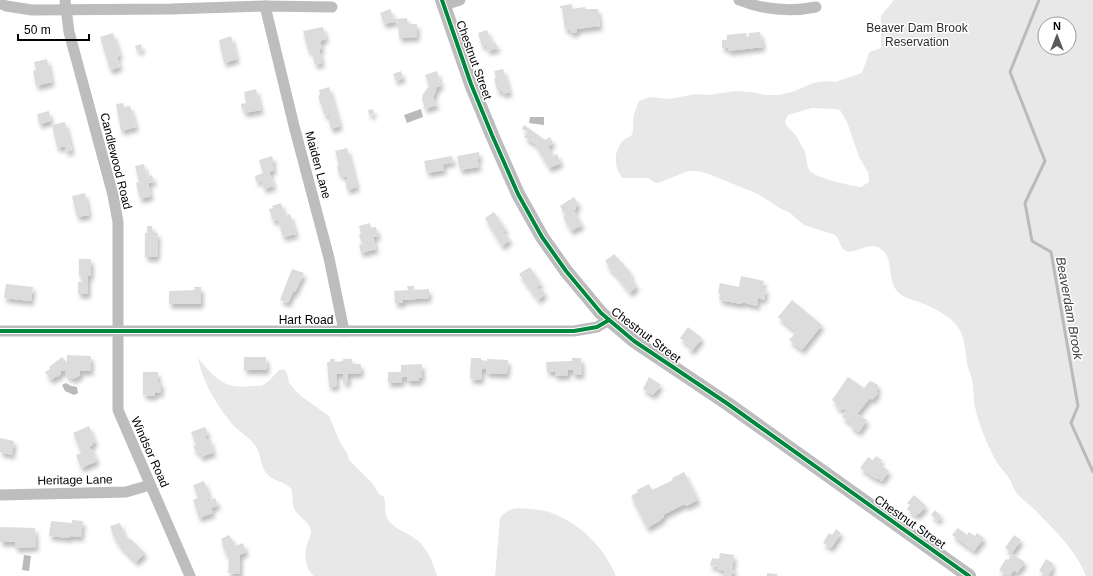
<svg xmlns="http://www.w3.org/2000/svg" width="1093" height="576" font-family="Helvetica,sans-serif">
	<defs>
		<filter id="shadow"><feDropShadow dx="2.5" dy="4.5" stdDeviation="2" flood-color="#0004"/></filter>
	</defs>
	<rect width="100%" height="100%" fill="#fff"/>
	<g fill="#e8e8e8" fill-rule="evenodd">
		<path d="M894 0H1093V576H1086C1076 550 1055 531 1037 512 1029 504 1019 498 1014 489 1012 486 1012 483 1010 480 1006 473 1000 468 996 461 987 444 979 426 975 407 973 399 974 389 972 380 971 375 968 369 967 363 965 350 965 336 957 326 949 315 932 307 919 302 911 299 905 299 898 292 886 280 895 259 881 249 869 240 856 255 846 251 839 248 841 240 835 235L804 225 789 212 781 209 758 194 706 173 697 171H688L661 182 656 183 648 178H623C613 168 613 149 625 139 628 137 631 137 632 134 634 130 633 123 633 119 634 112 637 107 639 101L650 97 670 99 695 94 709 95 735 91 751 92 766 95H779L795 91 813 83 826 81 835 82 862 73 869 53 872 51 881 48V16ZM1045 24H1069V48H1045ZM812 108 836 109 840 110 847 122 859 157 868 172 869 182 861 187C851 186 816 178 810 171 805 164 808 157 804 150 801 145 798 138 795 134 791 130 787 128 785 122L788 115Z"/>
		<path d="M198 358C214 377 224 390 251 386 256 386 261 387 266 383 271 379 274 375 279 370L284 369 287 373 289 383 295 390 301 396 329 416 340 442 347 453 349 460 372 483 379 494 384 497C386 505 384 516 389 521 396 529 405 532 413 537 426 545 433 562 437 576H314C305 569 304 555 307 545 308 541 311 536 311 531 309 520 299 518 295 510 291 504 294 496 291 489 286 481 273 482 266 473 260 465 261 453 255 445 250 438 241 433 235 427 219 410 202 381 198 358Z"/>
		<path d="M518 508C528 509 539 509 549 512 579 522 604 547 616 576H495L500 518C505 512 510 509 518 508Z"/>
	</g>
	<g fill="#bababa">
		<path d="M421 109 423 117 407 123 404 115Z"/>
		<path d="M530 117H544V125L529 123Z"/>
		<path d="M66 383 71 386 77 387 78 393 74 395 65 391 62 385Z"/>
		<path d="M24 555 31 556 29 571 22 570Z"/>
	</g>
	<g fill="none" stroke-linecap="round" stroke-linejoin="round">
		<path stroke="#bababa" stroke-width="3" d="M1039 0 1010 72 1045 161 1025 203 1032 241 1051 252 1078 406 1071 423 1093 472"/>
	</g>
	<g fill="#dcdcdc" filter="url(#shadow)">
		<path d="M572 4V9L585 7V9H598L600 26 577 29V32L570 33V29L565 30 562 8H560V6Z"/>
		<path d="M390 9 394 19 407 18 408 24H417V37L399 38 398 21 384 24 380 13Z"/>
		<path d="M323 27 326 39 320 41 322 49H319L322 63 315 65 311 50 308 51 303 31Z"/>
		<path d="M487 30 493 44 496 43 498 48 488 51 486 45 482 46 478 33Z"/>
		<path d="M760 32 763 47 728 51V48H722V40H727V35L746 33 747 37H749V33Z"/>
		<path d="M113 33 120 55 117 57 120 67 110 70 100 37Z"/>
		<path d="M231 36 237 59 224 63 219 40Z"/>
		<path d="M141 44 142 50 137 51 135 46Z"/>
		<path d="M47 59 52 82 36 86 33 71 36 70 34 62Z"/>
		<path d="M503 69 510 92 503 94 502 90 498 92 494 79 496 78 494 71Z"/>
		<path d="M401 71 403 78 396 81 393 74Z"/>
		<path d="M437 71 441 86 437 87 433 98 437 105 425 109 422 99 423 94 429 86 425 75Z"/>
		<path d="M329 87 340 126 331 129 328 119H330L329 115 325 116 318 96 320 95 319 90Z"/>
		<path d="M256 89 261 110 244 113V109L242 110 241 104 246 103 244 92Z"/>
		<path d="M123 103 124 107 130 106 136 127 121 131 116 104Z"/>
		<path d="M373 109 374 114 369 115 368 110Z"/>
		<path d="M49 111 51 121 39 124 37 114Z"/>
		<path d="M65 122 72 150 66 152 65 146 57 148 52 125Z"/>
		<path d="M524 125 545 140 550 137 553 143 548 146 553 156 557 154 561 163 549 168 535 144 524 137 528 132 522 129Z"/>
		<path d="M347 148 357 187 347 190 345 180H348L347 176 343 177 342 174 339 175 337 165H339L335 151Z"/>
		<path d="M479 152 480 158H477L479 167 460 170 457 156Z"/>
		<path d="M272 156 274 162H272L274 170 269 172 274 186 264 189 261 180 256 182 255 176 263 173 259 160Z"/>
		<path d="M452 156 453 162 443 164 444 170 427 173 424 161Z"/>
		<path d="M144 164 147 177 152 175 154 182 148 183 151 196 140 199 136 183 139 182 135 166Z"/>
		<path d="M85 193 89 215 77 217 72 196Z"/>
		<path d="M574 197 579 205 575 207 576 209 574 211 582 225 571 231 563 217 566 216 560 206Z"/>
		<path d="M281 203 285 216 290 214 296 234 283 237 278 220 273 221 269 209 273 208 272 206Z"/>
		<path d="M494 212 506 230 503 232 505 235 506 234 510 240 502 246 485 218Z"/>
		<path d="M370 223 371 228 376 227 378 236 373 237 376 249 361 253 359 245 362 244 359 235 361 234 359 226Z"/>
		<path d="M147 226H152V233H158L157 257H145V233H147Z"/>
		<path d="M614 254 631 273 629 274 632 277 631 279 637 286 630 293 613 271 612 272 608 267 609 266 605 261Z"/>
		<path d="M79 259H91V276H88V294H78V282H82V276H79Z"/>
		<path d="M530 267 541 284 537 288 538 290 541 288 545 294 538 300 519 274Z"/>
		<path d="M292 269 304 273 295 292H293L288 303 280 300Z"/>
		<path d="M741 276 764 281 762 288 766 289 764 300 758 298 757 306 742 302 741 304 719 300 720 294 718 293 720 283 739 287Z"/>
		<path d="M6 284 33 287 31 301 4 298Z"/>
		<path d="M407 286H414V290L429 289V298L403 300V303H395L394 291 408 290Z"/>
		<path d="M194 287H201V304H169V291L195 290Z"/>
		<path d="M792 300 822 325 802 350 789 340 796 332 778 317Z"/>
		<path d="M688 327 702 338 692 351 687 347 689 345 680 338Z"/>
		<path d="M67 355 91 356V371H80V375L78 377 72 379 67 376 65 371H61V374L57 377 56 376 51 380 45 372 50 369 49 367 62 357 67 363Z"/>
		<path d="M244 357H266L267 370H244Z"/>
		<path d="M471 358H481V360L487 361V359L508 360 507 374 486 373V369H482L481 380 470 379Z"/>
		<path d="M572 358H581L582 374 573 375V370H568V375L555 376V372H547L546 362 572 361Z"/>
		<path d="M330 359H335V362L343 361V359H352V364H361V373L348 374V383H343V374H336L337 386 329 387 327 362H330Z"/>
		<path d="M422 364V378H419V381H407V377H402V382L388 383V372H401V365Z"/>
		<path d="M143 372H158V382H161V393L155 392V396L143 395Z"/>
		<path d="M649 377 661 385 653 395 643 389Z"/>
		<path d="M848 377 864 388 869 382 871 381 878 385V389L876 391 878 393 872 400 870 398 857 414 867 420 859 432 850 426 852 424 842 417 846 410 843 409 842 410 835 406 837 404 832 400Z"/>
		<path d="M89 426 95 442 93 443V445L89 447 91 449H92L97 461 81 468 76 455 81 453 73 433Z"/>
		<path d="M205 427 208 434 205 436 207 441 211 439 212 442 210 443 214 452 201 457 198 451 196 452 193 446 196 445 191 432Z"/>
		<path d="M0 438 14 441 12 455 0 452Z"/>
		<path d="M876 456 882 460 879 464 889 471 882 481 877 478 876 479 860 468 868 457 873 460Z"/>
		<path d="M684 472 698 500 686 506 685 504 663 515 664 517 661 519V520L647 528 631 496 638 492 637 490 649 484 652 490 673 480 672 478Z"/>
		<path d="M204 481 209 494 206 496V497L209 496 210 498 207 499 208 501 215 498 218 505 211 508 213 513 199 518 193 500 198 498 193 485Z"/>
		<path d="M914 495 926 506 919 514 918 513 916 516 907 509 910 505 907 503Z"/>
		<path d="M935 510 941 516 938 521 931 515Z"/>
		<path d="M72 520 83 521 81 537 70 536V538L49 536 51 521 72 523Z"/>
		<path d="M120 523 124 534 130 540 131 539 145 553 136 562 120 546 114 537 110 526Z"/>
		<path d="M0 527 35 528 36 547 15 548V542H0Z"/>
		<path d="M958 528 967 535 969 532 975 536 977 533 984 538 974 551 952 535Z"/>
		<path d="M836 529 841 533 831 548 823 543 829 533 832 535Z"/>
		<path d="M229 535 236 546 243 543 246 552 240 555V574L228 573 229 559 222 546 223 545 221 539Z"/>
		<path d="M1014 535 1021 540 1012 553 1005 548Z"/>
		<path d="M720 553 734 555 732 570H735L734 574 732 573V576H724L725 571 717 569 718 567 710 566 712 558 719 559Z"/>
		<path d="M1012 554 1025 562 1017 573 1014 570 1010 576H1008L999 570 1006 559 1008 560Z"/>
		<path d="M1046 559 1053 563 1051 567 1053 568 1048 576 1039 571Z"/>
		<path d="M767 573 777 574V576H767Z"/>
	</g>
	<g fill="none" stroke-linecap="round" stroke-linejoin="round">
		<g stroke="#bdbdbd" stroke-width="11">
			<path d="M65 0 69 32 113 195 118 222V410L190 576"/>
			<path d="M739 0C764 10 791 12 816 7"/>
			<path d="M0 3 6 6 32 10 171 9 265 6 332 7"/>
			<path d="M444 5 460 0"/>
			<path d="M265 6 294 126 329 258 344 331"/>
			<path d="M0 331H574L597 327 609 320"/>
			<path d="M0 495 126 492 150 485"/>
		</g>
		<path stroke="#bdbdbd" stroke-width="14" d="M442 0 471 84 492 135 518 194 542 237 566 271 601 313 634 341 728 404 969 576"/>
		<g stroke="#fff" stroke-width="6">
			<g id="cycleway">
				<path d="M442 0 471 84 492 135 518 194 542 237 566 271 601 313 634 341 728 404 969 576"/>
				<path d="M0 331H574L597 327 609 320"/>
			</g>
		</g>
		<use href="#cycleway" stroke="#00873e" stroke-width="4"/>
	</g>
	<g text-anchor="middle" stroke-width="3" stroke-linejoin="round" paint-order="stroke">
		<g font-size="12" fill="#2d2d2d" stroke="#fff">
			<text x="917" y="32">Beaver Dam Brook<tspan x="917" dy="14">Reservation</tspan></text>
		</g>
		<g font-size="12" fill="#000" stroke="#fff">
			<text transform="translate(474 60) rotate(70)" y="4">Chestnut Street</text>
			<text transform="translate(116 161) rotate(76)" y="4">Candlewood Road</text>
			<text transform="translate(318 165) rotate(75)" y="4">Maiden Lane</text>
			<text x="306" y="324">Hart Road</text>
			<text transform="translate(646 335) rotate(37)" y="4">Chestnut Street</text>
			<text transform="translate(150 452) rotate(66)" y="4">Windsor Road</text>
			<text transform="translate(75 480) rotate(-1)" y="4">Heritage Lane</text>
			<text transform="translate(910 522) rotate(35)" y="4">Chestnut Street</text>
		</g>
		<g font-size="13" font-style="italic" fill="#3e3e3e" stroke="#fff">
			<text transform="translate(1070 308) rotate(80)" y="5">Beaverdam Brook</text>
		</g>
	</g>
	<g transform="translate(1057 36)"><circle r="19" fill="#ffffff" stroke="#999999"/>
	<path d="M0-3L7 15L0 10L-7 15Z" fill="#595959"/>
	<text y="-6" font-size="11" font-weight="bold" text-anchor="middle" fill="#000000">N</text>
	</g>
	<path d="M18 34v6h71v-6" fill="none" stroke="#000000" stroke-width="2"/>
	<text x="24" y="34" font-size="12" fill="#000000" stroke="#ffffff" stroke-width="3" paint-order="stroke">50 m</text>
</svg>
